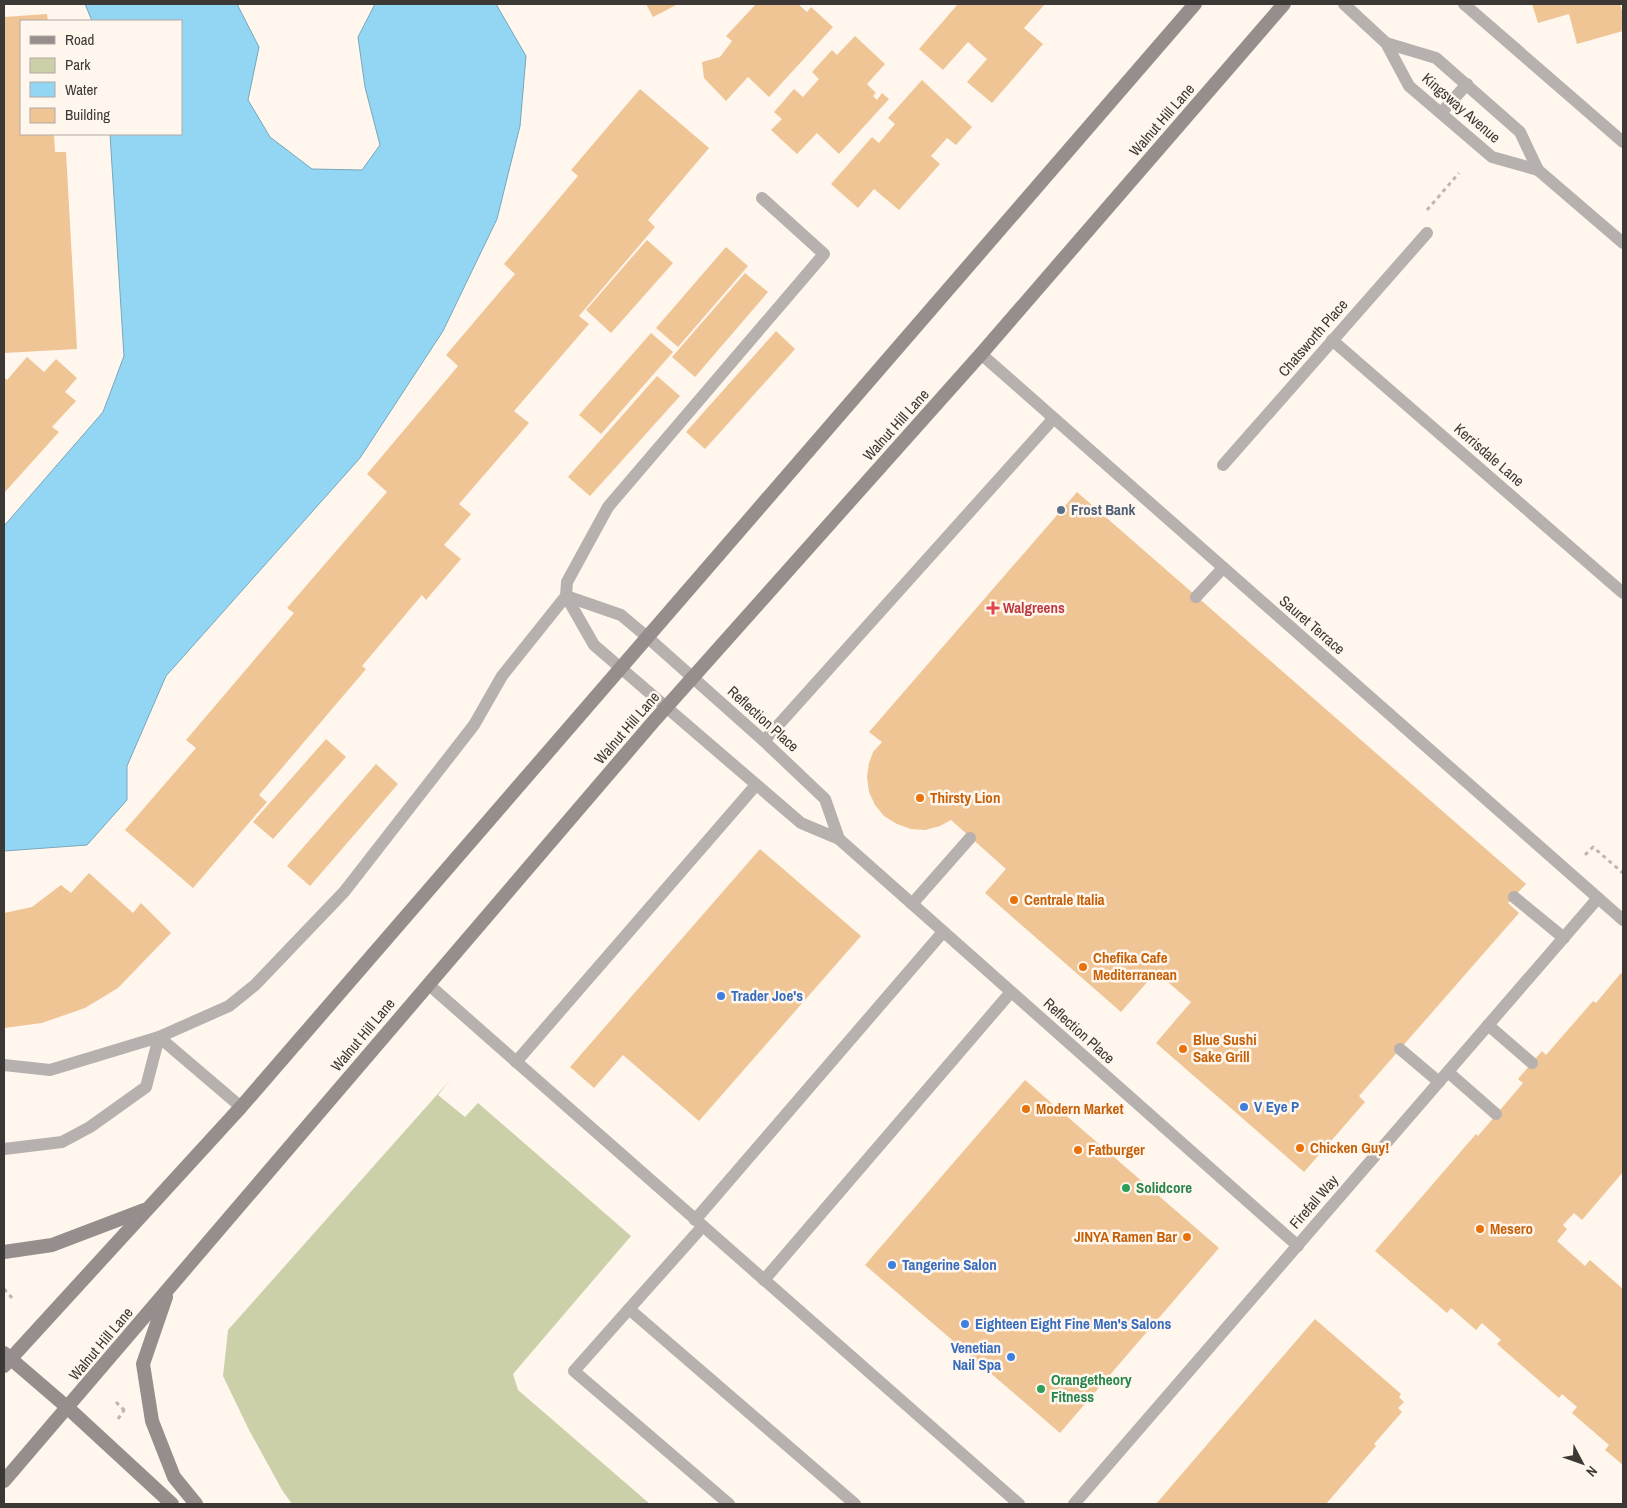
<svg xmlns="http://www.w3.org/2000/svg" width="1627" height="1508" font-family="'Archivo Narrow',sans-serif">
	<rect width="100%" height="100%" fill="#fff6ed"/>
	<path fill="#ccd0a9" d="M451 1079 438 1095 465 1117 478 1103 631 1236 513 1374 518 1390 650 1504H292L282 1490 249 1430 223 1376 228 1330Z"/>
	<path fill="#92d6f3" stroke="#78a7ba" d="M85 4H237L259 47 248 100 270 137 312 169 362 170 380 145 365 87 358 37 375 4H496L526 56 520 126 497 219 443 331 360 458 166 676 127 766V800L87 845 4 851V526L103 412 124 356 110 134H181V21H92Z"/>
	<g fill="#f0c595">
		<path d="M646 4H678L653 17Z"/>
		<path d="M756 4H798L807 12 811 7 833 27 769 97 748 77 726 101 704 78 702 62 720 57 732 41 726 36Z"/>
		<path d="M958 4H1045L1024 28 1043 44 992 103 967 82 987 59 968 42 943 70 919 49Z"/>
		<path d="M1532 4H1620L1623 14V31L1577 44 1569 14 1538 23Z"/>
		<path d="M47 14 48 21H21V134H54L55 152H66L77 349 4 353V17Z"/>
		<path d="M855 36 885 64 867 84 876 93 873 96 877 100 882 93 889 99 839 154 817 133 797 154 771 130 782 119 774 112 794 89 803 97 819 79 812 72 832 50 837 55Z"/>
		<path d="M922 80 972 127 956 145 947 138 931 156 940 164 899 210 874 189 858 208 831 184 872 137 879 143 895 124 888 118Z"/>
		<path d="M640 89 709 148 648 220 655 227 579 316 589 324 514 411 529 423 459 504 471 514 444 545 461 559 426 600 422 595 362 666 366 669 259 795 267 802 193 888 125 830 196 748 186 740 294 613 287 608 387 492 367 474 458 366 446 355 515 274 504 264 578 176 571 170Z"/>
		<path d="M647 240 673 263 611 333 586 310Z"/>
		<path d="M726 247 748 266 678 347 656 328Z"/>
		<path d="M745 273 768 292 695 377 672 357Z"/>
		<path d="M776 331 795 349 705 449 686 432Z"/>
		<path d="M651 333 673 352 601 434 579 415Z"/>
		<path d="M27 357 44 372 56 359 77 378 65 392 76 401 52 427 59 432 4 493V377L7 380Z"/>
		<path d="M657 376 680 396 590 496 568 477Z"/>
		<path d="M1077 492 1526 884 1508 903 1519 913 1359 1096 1365 1102 1304 1172 1156 1043 1191 1002 1156 972 1121 1012 985 893 1006 869 951 820 940 826 925 830 911 829 897 824 884 816 875 805 869 792 867 777 869 763 873 752 882 742 869 732Z"/>
		<path d="M326 739 346 757 273 839 253 822Z"/>
		<path d="M376 764 398 784 310 886 287 866Z"/>
		<path d="M760 849 861 936 699 1121 623 1055 594 1088 570 1067Z"/>
		<path d="M89 873 133 913 141 903 171 933 118 988 85 1008 42 1023 4 1028V913L32 907 61 885 71 893Z"/>
		<path d="M1621 973 1623 975V1172L1582 1220 1574 1213 1563 1225 1567 1229 1557 1241 1585 1266 1590 1260 1623 1289V1465L1605 1450 1609 1445 1572 1413 1577 1407 1562 1394 1559 1398 1497 1344 1501 1340 1482 1323 1476 1330 1451 1308 1447 1313 1375 1251 1476 1134 1478 1136 1523 1083 1518 1079 1542 1051 1546 1055 1593 1001 1596 1003Z"/>
		<path d="M1025 1080 1219 1248 1060 1433 865 1265Z"/>
		<path d="M1315 1319 1401 1394 1399 1397 1404 1402 1398 1408 1402 1412 1374 1444 1376 1446 1326 1504H1156Z"/>
	</g>
	<g fill="none" stroke-linecap="round" stroke-linejoin="round">
		<g stroke="#beb7b0" stroke-width="3" stroke-dasharray="4 4" stroke-linecap="butt">
			<path d="M1427 210 1459 173"/>
			<path d="M1585 855 1593 847 1623 873"/>
			<path d="M4 1289 14 1300"/>
			<path d="M116 1402 124 1410"/>
			<path d="M118 1419 124 1410H127"/>
		</g>
		<g stroke="#b6b1af" stroke-width="12">
			<path d="M1344 4 1386 43 1409 86 1492 157 1538 170"/>
			<path d="M1464 4 1623 142"/>
			<path d="M1386 43 1436 58 1520 132 1538 170 1623 243"/>
			<path d="M1441 113 1467 84"/>
			<path d="M1332 340 1623 593"/>
			<path d="M981 354 1623 920"/>
			<path d="M1223 465 1427 233"/>
			<path d="M566 596 594 645 801 823 839 839 1298 1246"/>
			<path d="M566 596 621 615 646 636 764 741 825 799 839 839"/>
			<path d="M1196 597 1223 568"/>
			<path d="M764 741 1053 419"/>
			<path d="M1514 897 1564 938"/>
			<path d="M912 904 970 838"/>
			<path d="M428 984 1019 1504"/>
			<path d="M1488 1025 1532 1063"/>
			<path d="M1400 1049 1439 1082"/>
			<path d="M516 1062 756 785"/>
			<path d="M4 1065 50 1070 159 1037 229 1006 255 985 344 892 474 725 502 676 566 596 567 582 608 507 824 254 762 198"/>
			<path d="M1448 1072 1496 1114"/>
			<path d="M4 1149 62 1142 90 1127 146 1087 159 1037 241 1107"/>
			<path d="M695 1220 943 932"/>
			<path d="M764 1280 1011 992"/>
			<path d="M629 1309 702 1227"/>
			<path d="M729 1504 574 1371 629 1309 855 1504"/>
			<path d="M1074 1504 1598 898"/>
		</g>
		<g stroke="#968e8c" stroke-width="14">
			<path d="M4 1252 52 1245 144 1210"/>
			<path d="M166 1297 143 1364 152 1421 174 1477 196 1504"/>
			<path d="M4 1353 68 1408 172 1504"/>
			<path d="M4 1366 241 1107 1195 4"/>
			<path d="M4 1481 653 722 981 354 1284 4"/>
		</g>
	</g>
	<circle fill="#5c6f8a" stroke="#fff6ed" stroke-width="2" cx="1061" cy="510" r="5"/>
	<path fill="#e0444e" stroke="#fff6ed" stroke-width="2" d="M990.5 600.5h5v5h5v5h-5v5h-5v-5h-5v-5h5z"/>
	<g fill="#e8710a" stroke="#fff6ed" stroke-width="2">
		<circle cx="920" cy="798" r="5"/>
		<circle cx="1014" cy="900" r="5"/>
		<circle cx="1083" cy="967" r="5"/>
		<circle cx="1183" cy="1049" r="5"/>
		<circle cx="1026" cy="1109" r="5"/>
		<circle cx="1300" cy="1148" r="5"/>
		<circle cx="1078" cy="1150" r="5"/>
		<circle cx="1480" cy="1229" r="5"/>
		<circle cx="1187" cy="1237" r="5"/>
	</g>
	<g fill="#3f7fe0" stroke="#fff6ed" stroke-width="2">
		<circle cx="721" cy="996" r="5"/>
		<circle cx="1244" cy="1107" r="5"/>
		<circle cx="892" cy="1265" r="5"/>
		<circle cx="965" cy="1324" r="5"/>
		<circle cx="1011" cy="1357" r="5"/>
	</g>
	<g fill="#2e9e5b" stroke="#fff6ed" stroke-width="2">
		<circle cx="1126" cy="1188" r="5"/>
		<circle cx="1041" cy="1389" r="5"/>
	</g>
	<g text-anchor="middle" stroke-width="5" stroke-linejoin="round" paint-order="stroke">
		<g font-size="15" fill="#3b3835" stroke="#fff6ed">
			<text transform="translate(1461 108) rotate(41)" y="5">Kingsway Avenue</text>
			<text transform="translate(1162 120) rotate(-49)" y="5">Walnut Hill Lane</text>
			<text transform="translate(1313 338) rotate(-49)" y="5">Chatsworth Place</text>
			<text transform="translate(896 425) rotate(-48)" y="5">Walnut Hill Lane</text>
			<text transform="translate(1489 455) rotate(41)" y="5">Kerrisdale Lane</text>
			<text transform="translate(1312 625) rotate(41)" y="5">Sauret Terrace</text>
			<text transform="translate(763 719) rotate(42)" y="5">Reflection Place</text>
			<text transform="translate(627 728) rotate(-49)" y="5">Walnut Hill Lane</text>
			<text transform="translate(1079 1031) rotate(42)" y="5">Reflection Place</text>
			<text transform="translate(363 1035) rotate(-50)" y="5">Walnut Hill Lane</text>
			<text transform="translate(1314 1202) rotate(-49)" y="5">Firefall Way</text>
			<text transform="translate(101 1344) rotate(-50)" y="5">Walnut Hill Lane</text>
		</g>
		<g font-size="15" font-weight="bold" fill="#4e5e75" stroke="#fff6ed" text-anchor="start">
			<text x="1071" y="515">Frost Bank</text>
		</g>
		<g font-size="15" font-weight="bold" fill="#be3a42" stroke="#fff6ed" text-anchor="start">
			<text x="1003" y="613">Walgreens</text>
		</g>
		<g font-size="15" font-weight="bold" fill="#c56008" stroke="#fff6ed" text-anchor="start">
			<text x="930" y="803">Thirsty Lion</text>
			<text x="1024" y="905">Centrale Italia</text>
			<text x="1093" y="963">Chefika Cafe<tspan x="1093" dy="17">Mediterranean</tspan></text>
			<text x="1193" y="1045">Blue Sushi<tspan x="1193" dy="17">Sake Grill</tspan></text>
			<text x="1036" y="1114">Modern Market</text>
			<text x="1310" y="1153">Chicken Guy!</text>
			<text x="1088" y="1155">Fatburger</text>
			<text x="1490" y="1234">Mesero</text>
			<text x="1177" y="1242" text-anchor="end">JINYA Ramen Bar</text>
		</g>
		<g font-size="15" font-weight="bold" fill="#366cbe" stroke="#fff6ed" text-anchor="start">
			<text x="731" y="1001">Trader Joe's</text>
			<text x="1254" y="1112">V Eye P</text>
			<text x="902" y="1270">Tangerine Salon</text>
			<text x="975" y="1329">Eighteen Eight Fine Men's Salons</text>
			<text x="1001" y="1353" text-anchor="end">Venetian<tspan x="1001" dy="17">Nail Spa</tspan></text>
		</g>
		<g font-size="15" font-weight="bold" fill="#27864d" stroke="#fff6ed" text-anchor="start">
			<text x="1136" y="1193">Solidcore</text>
			<text x="1051" y="1385">Orangetheory<tspan x="1051" dy="17">Fitness</tspan></text>
		</g>
	</g>
	<rect width="1627" height="1508" fill="none" stroke="#3b3835" stroke-width="10"/>
	<rect x="20" y="20" width="162" height="115" fill="#fff6ed" stroke="#b1aaa3"/>
	<rect x="30" y="36" width="25" height="8" fill="#968e8c" stroke="#b1aaa3"/>
	<text x="65" y="45" font-size="15" fill="#3b3835">Road</text>
	<rect x="30" y="58" width="25" height="15" fill="#ccd0a9" stroke="#b1aaa3"/>
	<text x="65" y="70" font-size="15" fill="#3b3835">Park</text>
	<rect x="30" y="82" width="25" height="15" fill="#92d6f3" stroke="#b1aaa3"/>
	<text x="65" y="95" font-size="15" fill="#3b3835">Water</text>
	<rect x="30" y="108" width="25" height="15" fill="#f0c595" stroke="#b1aaa3"/>
	<text x="65" y="120" font-size="15" fill="#3b3835">Building</text>
	<g transform="translate(1582 1463) rotate(131)" stroke="#fff6ed" stroke-width="4" paint-order="stroke">
	<path d="M0-4L9 19L0 12L-9 19Z" fill="#3b3835"/>
	<text y="-8" font-size="14" font-weight="bold" text-anchor="middle" fill="#3b3835">N</text>
	</g>
</svg>
